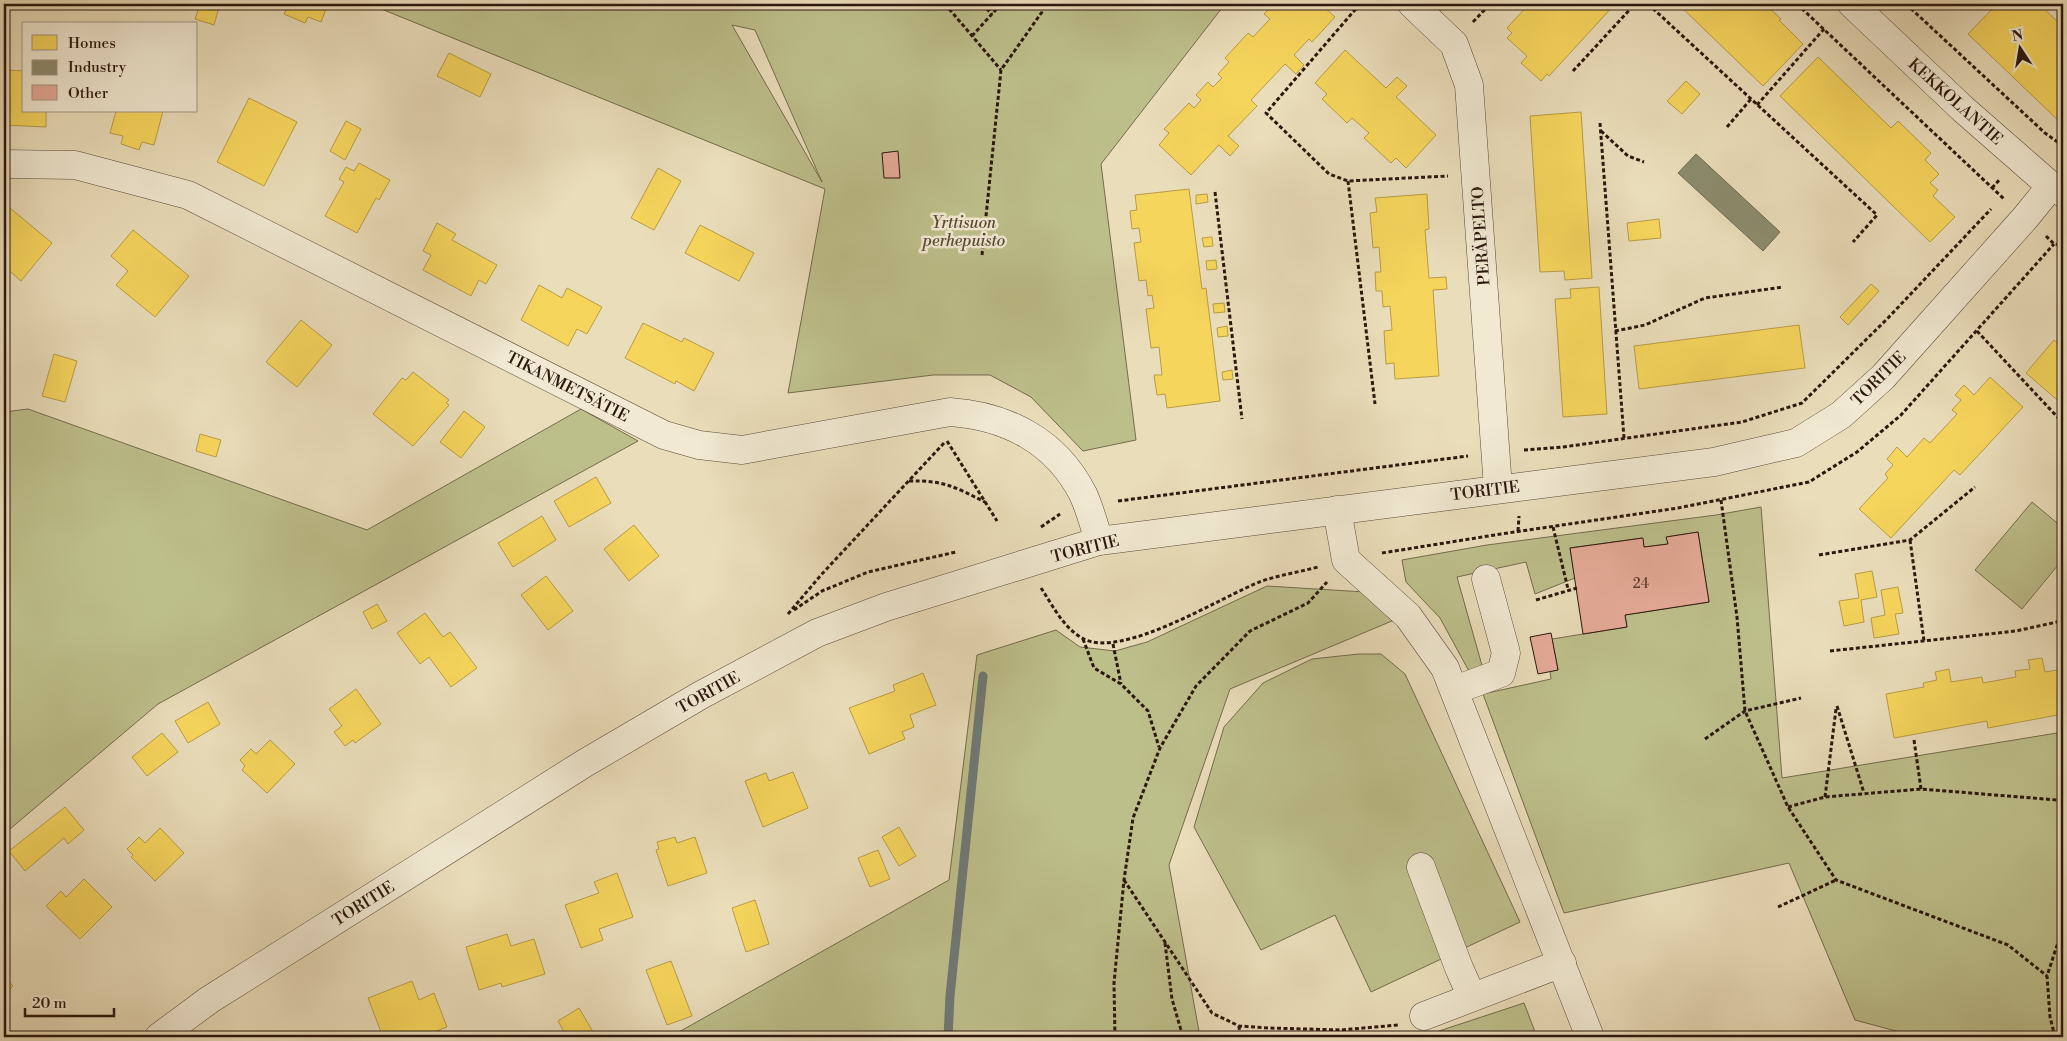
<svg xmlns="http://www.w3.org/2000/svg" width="2067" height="1041" font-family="'Libre Bodoni',serif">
	<rect width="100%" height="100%" fill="#eaddba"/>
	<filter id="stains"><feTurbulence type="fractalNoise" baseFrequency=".004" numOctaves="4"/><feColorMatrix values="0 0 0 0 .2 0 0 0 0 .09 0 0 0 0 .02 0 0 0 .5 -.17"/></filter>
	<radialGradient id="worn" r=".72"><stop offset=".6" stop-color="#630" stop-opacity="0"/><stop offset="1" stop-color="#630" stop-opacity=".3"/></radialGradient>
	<g fill="#bdbf8b" stroke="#746b4c" fill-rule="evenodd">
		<path d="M369 4H1225L1101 164 1136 440 1083 451 1031 397 990 375H933L788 393 825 189ZM732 25 755 30 822 182Z"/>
		<path d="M28 409 367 530 581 409 638 441 158 704 4 834V412Z"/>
		<path d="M2032 502 2063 528V559L2022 609 1975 570Z"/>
		<path d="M1761 507 1782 778 2063 732V1037H1918L1855 1020 1789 863 1564 913 1483 694 1551 679 1550 671 1558 670 1552 639 1627 627 1625 615 1709 602 1698 532 1667 537 1668 544 1644 547 1642 538 1570 548 1575 578 1535 594 1526 562 1457 577 1483 669 1470 673 1440 618 1406 582 1402 560 1487 545 1716 515Z"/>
		<path d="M1267 586 1365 592 1399 618 1230 689 1169 865 1200 1037H670L949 880 977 655 1056 630 1080 647 1115 651 1147 642Z"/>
		<path d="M1359 654H1381L1405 674 1520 922 1371 992 1335 915 1261 950 1194 827 1224 727 1263 683 1312 659Z"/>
		<path d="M1524 1003 1537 1037H1433V1033Z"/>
	</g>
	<g fill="#f6d55c" stroke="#b99c45">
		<path d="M173 4H220L214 25 195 19 198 10Z"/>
		<path d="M277 4H328L321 22 308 17 305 23 284 14 287 8Z"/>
		<path d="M1274 4H1321L1335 17 1312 42 1309 39 1294 55 1304 65 1296 74 1285 64 1251 100 1257 106 1228 136 1239 146 1230 156 1219 145 1191 175 1159 145 1169 133 1164 129 1189 103 1194 108 1201 100 1196 95 1208 82 1213 87 1222 78 1218 74 1229 62 1225 58 1248 33 1253 37 1270 19 1264 14Z"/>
		<path d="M1529 4H1532L1535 8 1539 4H1615L1549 76 1547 74 1541 81 1521 63 1527 56 1507 38 1512 33 1507 28Z"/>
		<path d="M1678 4H1765L1781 19 1779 20 1803 44 1763 86Z"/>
		<path d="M1997 4H2039L2063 27V125L1968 34Z"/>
		<path d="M1345 50 1386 88 1397 77 1407 86 1396 97 1436 135 1406 168 1396 158 1391 163 1364 138 1369 133 1352 118 1347 123 1322 99 1327 94 1315 83Z"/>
		<path d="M449 53 491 74 480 97 437 76Z"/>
		<path d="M1818 57 1891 128 1898 121 1931 153 1925 160 1939 174 1930 183 1938 190 1933 196 1955 217 1930 242 1780 96Z"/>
		<path d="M6 70 24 71V111H46V127L4 125Z"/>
		<path d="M1686 81 1700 94 1682 114 1667 101Z"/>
		<path d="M249 98 297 122 264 186 217 162Z"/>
		<path d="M116 111H163L154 145 142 142 139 150 121 144 123 136 110 133Z"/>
		<path d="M1581 112 1592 278 1565 280 1564 271 1540 272 1530 116Z"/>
		<path d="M346 121 361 129 345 160 330 151Z"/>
		<path d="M359 163 390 180 379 200 376 198 357 233 325 216 344 182 339 179 346 167 354 171Z"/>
		<path d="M658 168 681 181 654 230 631 218Z"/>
		<path d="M1189 189 1202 289 1206 288 1220 401 1167 408 1165 394 1157 395 1154 375H1162L1159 347 1151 348 1146 309 1154 308 1152 295 1148 296 1146 280 1139 281 1134 243 1141 242 1139 228 1132 229 1130 211 1137 210 1135 195Z"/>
		<path d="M1207 194 1208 202 1196 204V195Z"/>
		<path d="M1427 194 1429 229 1425 230 1429 278 1446 277 1447 289 1433 290 1439 376 1395 379 1394 363 1386 364 1384 331 1392 330 1390 306 1383 307 1382 291H1376L1375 272H1381L1379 247 1373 248 1370 213 1377 212 1375 198Z"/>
		<path d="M4 203 52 243 21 281 4 266Z"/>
		<path d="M1659 219 1661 238 1629 241 1627 223Z"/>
		<path d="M437 223 456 234 452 240 497 265 486 284 479 280 471 296 423 270 431 255 423 251Z"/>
		<path d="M700 225 754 253 739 281 685 253Z"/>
		<path d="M133 230 189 276 155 317 116 285 128 271 111 256Z"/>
		<path d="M1212 237 1213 246 1204 247 1202 238Z"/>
		<path d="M1216 260 1217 269 1207 270 1206 261Z"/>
		<path d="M1871 284 1879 291 1848 325 1840 317Z"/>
		<path d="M539 285 562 298 567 288 602 307 587 334 577 329 568 346 521 320Z"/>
		<path d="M1599 287 1607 414 1563 417 1555 299 1571 298 1570 289Z"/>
		<path d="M1224 303 1225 312 1214 313 1213 304Z"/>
		<path d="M301 320 332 345 297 387 266 362Z"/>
		<path d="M643 323 682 342 684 338 714 353 694 391 676 381 675 384 625 358Z"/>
		<path d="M1799 325 1805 368 1639 389 1634 346Z"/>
		<path d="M1227 326 1228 336 1218 337 1217 328Z"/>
		<path d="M2054 340 2063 348V405L2026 373Z"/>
		<path d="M54 354 77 361 65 402 42 396Z"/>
		<path d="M1232 370 1233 379 1223 380 1222 372Z"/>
		<path d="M413 372 449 400 446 403 449 405 413 446 373 414 402 378 406 380Z"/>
		<path d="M1990 377 2023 407 1960 475 1954 470 1891 538 1859 509 1888 478 1885 474 1893 465 1887 459 1897 447 1907 457 1924 438 1930 443 1957 414 1952 410 1961 400 1955 395 1964 385 1974 395Z"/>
		<path d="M464 411 485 427 461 458 440 442Z"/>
		<path d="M200 434 221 440 216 457 196 451Z"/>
		<path d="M596 477 611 503 569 527 554 501Z"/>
		<path d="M542 516 556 540 513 567 498 543Z"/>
		<path d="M634 525 659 556 629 581 604 549Z"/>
		<path d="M1872 571 1877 597 1861 600 1864 622 1844 626 1839 601 1859 598 1855 574Z"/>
		<path d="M546 576 573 611 548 630 521 595Z"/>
		<path d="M1898 587 1903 613 1895 614 1899 634 1874 638 1871 618 1885 615 1881 590Z"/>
		<path d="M377 604 387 621 372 629 363 612Z"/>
		<path d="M425 613 443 637 450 632 477 668 451 687 429 657 420 664 397 633Z"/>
		<path d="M2042 658 2045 672 2063 669V714L1988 728 1987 721 1894 738 1886 694 1924 687 1923 683 1937 680 1935 672 1949 669 1951 682 1982 677 1983 683 2016 677 2015 671 2030 669 2028 660Z"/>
		<path d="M923 673 936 705 910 715 914 727 902 732 905 739 869 754 849 708 895 691 893 685Z"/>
		<path d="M356 689 381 724 355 743 353 740 345 746 334 732 342 726 329 709Z"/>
		<path d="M208 702 220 724 188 743 175 721Z"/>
		<path d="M162 733 178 752 147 776 132 757Z"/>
		<path d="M270 740 295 764 267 793 242 770 245 766 240 760 251 749 256 754Z"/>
		<path d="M793 772 808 808 763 827 745 781 766 773 769 781Z"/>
		<path d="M65 807 84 830 68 844 64 838 25 871 9 851Z"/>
		<path d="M899 827 916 856 899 866 882 837Z"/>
		<path d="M160 828 184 853 155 881 131 857 133 855 127 849 139 837 145 843Z"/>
		<path d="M675 837 677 843 695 837 707 873 668 886 656 850 659 849 657 842Z"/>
		<path d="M878 850 890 879 870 887 858 858Z"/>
		<path d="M617 873 633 917 599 929 603 940 581 948 565 905 599 893 594 882Z"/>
		<path d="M84 879 112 907 80 939 46 906 61 891 66 897Z"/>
		<path d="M755 900 769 944 746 952 732 908Z"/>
		<path d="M507 934 511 946 534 939 545 974 502 987 501 983 479 990 466 947Z"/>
		<path d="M671 961 692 1016 667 1025 646 970Z"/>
		<path d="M4 976 13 986 4 995Z"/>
		<path d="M412 981 419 1000 434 993 447 1027 421 1037H383L368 998Z"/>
		<path d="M579 1008 596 1037H567L558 1021Z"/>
	</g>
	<path fill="#8c8c6e" stroke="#6f6951" d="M1696 154 1780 232 1763 251 1678 173Z"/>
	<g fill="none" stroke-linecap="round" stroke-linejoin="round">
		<path stroke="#6f7975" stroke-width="9" d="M948 1037 950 996 983 676"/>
	</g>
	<g fill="#e5aa97" stroke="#2c170e">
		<path d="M898 151 900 178H884L882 153Z"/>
		<path d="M1698 532 1709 602 1625 615 1627 627 1583 634 1570 548 1643 538 1644 547 1668 544 1666 537Z"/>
		<path d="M1551 633 1558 670 1538 674 1530 637Z"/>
	</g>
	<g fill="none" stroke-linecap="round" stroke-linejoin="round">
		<g stroke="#5c4839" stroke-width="29">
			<g id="minor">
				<path d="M1412 4 1454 44 1469 85 1498 488"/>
				<path d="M1852 4 1963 109 2051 186 2063 193"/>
				<path d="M4 164 75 165 188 195 664 435 699 445 742 450 950 412C1007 416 1056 441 1083 494 1090 509 1094 525 1099 541"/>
				<path d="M1337 510 1346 560 1408 616 1445 668 1590 1037"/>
				<path d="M1455 690 1501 673 1506 653 1486 579"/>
				<path d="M1421 867 1459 968 1472 997"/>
				<path d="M1424 1016 1562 963"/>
				<path d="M159 1037 209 1000 585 763 701 695 817 633 886 607 1099 541 1714 462 1796 443 1841 415 1883 377 2025 218 2051 186"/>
			</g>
		</g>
		<g stroke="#2c170e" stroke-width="3" stroke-dasharray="4 2.5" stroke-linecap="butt">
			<path d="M945 4 1001 70"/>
			<path d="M982 4 992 14"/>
			<path d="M1360 4 1266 113 1329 174 1348 181 1448 176"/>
			<path d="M1648 4 1877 215 1853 242"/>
			<path d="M1797 4 2004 199"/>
			<path d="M1906 4 2045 133 2063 146"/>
			<path d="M1473 22 1490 4"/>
			<path d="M972 36 1001 4"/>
			<path d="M1573 71 1635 4"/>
			<path d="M1757 105 1824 29"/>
			<path d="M1600 123 1624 438"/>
			<path d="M1727 127 1751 99"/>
			<path d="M1601 131 1628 156 1644 162"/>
			<path d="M1348 181 1375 404"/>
			<path d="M1992 188 2000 179"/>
			<path d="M1215 192 1242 419"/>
			<path d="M2046 236 2054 244 2063 245"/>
			<path d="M982 255 1001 70 1042 12 1044 4"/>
			<path d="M1615 331 1645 325 1705 298 1783 287"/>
			<path d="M1977 331 2063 423"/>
			<path d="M947 441 997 521"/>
			<path d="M1524 450 1563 447 1742 422 1802 403 1888 318 1991 209"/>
			<path d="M909 481C943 480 955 487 985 502"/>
			<path d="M1721 500 1737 617 1745 711 1788 807 1836 880 2008 945 2047 976"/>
			<path d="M1118 501 1468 456"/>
			<path d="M1041 527 1060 514"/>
			<path d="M1553 527 1568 589"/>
			<path d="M1518 531 1519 516"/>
			<path d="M1910 540 1924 641"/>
			<path d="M1382 553 1501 534 1678 508 1809 482 1857 452 1901 415 2054 244"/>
			<path d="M1819 555 1910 540 1975 487"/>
			<path d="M1041 588C1053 606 1063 627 1082 638 1121 661 1222 596 1262 581 1280 575 1299 572 1318 567"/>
			<path d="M1536 600 1577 588"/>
			<path d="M794 610 822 591 868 572 956 552"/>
			<path d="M788 614 821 575 944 443"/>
			<path d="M1083 639 1094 668 1121 684 1148 711 1159 747"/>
			<path d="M1113 644 1121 684"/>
			<path d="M1830 651 2016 631 2057 622 2063 615"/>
			<path d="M1837 706 1864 793"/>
			<path d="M1705 739 1745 711 1801 698"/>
			<path d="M1914 740 1921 789"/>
			<path d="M1825 797 1836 709"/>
			<path d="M1788 807 1825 797 1921 789 2057 800 2063 799"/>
			<path d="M1124 880 1212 1013 1239 1026 1269 1028 1341 1030 1398 1025"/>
			<path d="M1778 907 1836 880"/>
			<path d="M1165 943 1172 999 1183 1037"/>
			<path d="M1239 1026 1240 1037"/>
			<path d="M124 1037 131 1032"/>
			<path d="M1115 1037 1114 983 1124 880 1133 818 1160 748 1196 686 1250 631 1308 603 1327 582"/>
			<path d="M2055 1037 2050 1017 2047 976 2063 927"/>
		</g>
		<use href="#minor" stroke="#f1e9d2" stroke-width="28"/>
	</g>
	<g text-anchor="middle" stroke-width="5" stroke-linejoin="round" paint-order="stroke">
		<g font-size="14" fill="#5a3c30">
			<text x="1641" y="588">24</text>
		</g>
		<g font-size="16" fill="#2c170e" stroke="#f1e9d2">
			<text transform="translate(1956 101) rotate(42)" y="6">KEKKOLANTIE</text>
			<text transform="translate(1480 236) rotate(-94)" y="6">PERÄPELTO</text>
			<text transform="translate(1878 378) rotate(-45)" y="6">TORITIE</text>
			<text transform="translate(568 386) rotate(27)" y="6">TIKANMETSÄTIE</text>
			<text transform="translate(1485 490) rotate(-7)" y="6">TORITIE</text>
			<text transform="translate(1085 548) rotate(-14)" y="6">TORITIE</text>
			<text transform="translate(708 692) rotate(-29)" y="6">TORITIE</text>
			<text transform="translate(363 903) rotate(-32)" y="6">TORITIE</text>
		</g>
		<g font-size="16" font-style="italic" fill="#584934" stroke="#f1e9d2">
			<text x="964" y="228">Yrttisuon<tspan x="964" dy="18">perhepuisto</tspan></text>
		</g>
	</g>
	<rect width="2067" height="1041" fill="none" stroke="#eaddba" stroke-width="20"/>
	<rect x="5" y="5" width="2057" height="1031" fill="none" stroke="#2c170e" stroke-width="2.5"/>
	<rect x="10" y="10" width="2047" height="1021" fill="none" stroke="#2c170e"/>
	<rect x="22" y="22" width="175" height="90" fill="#f1e9d2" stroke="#a29584"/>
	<rect x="32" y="35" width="25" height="15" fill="#f6d55c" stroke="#a29584"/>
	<text x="68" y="48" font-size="15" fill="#2c170e">Homes</text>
	<rect x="32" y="60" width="25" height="15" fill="#8c8c6e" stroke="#a29584"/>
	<text x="68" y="72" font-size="15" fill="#2c170e">Industry</text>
	<rect x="32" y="85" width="25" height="15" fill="#e5aa97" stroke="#a29584"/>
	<text x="68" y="98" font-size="15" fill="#2c170e">Other</text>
	<g transform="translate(2020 48) rotate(348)" stroke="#f1e9d2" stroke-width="4" paint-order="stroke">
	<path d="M0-4L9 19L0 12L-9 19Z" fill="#2c170e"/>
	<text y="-8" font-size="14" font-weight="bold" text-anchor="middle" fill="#2c170e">N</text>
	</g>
	<path d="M25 1008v8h89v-8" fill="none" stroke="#2c170e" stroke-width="2.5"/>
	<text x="32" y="1008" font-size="15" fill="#2c170e" stroke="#f1e9d2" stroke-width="4" paint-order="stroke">20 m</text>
	<rect width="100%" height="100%" filter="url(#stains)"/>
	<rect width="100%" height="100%" fill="url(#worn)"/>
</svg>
